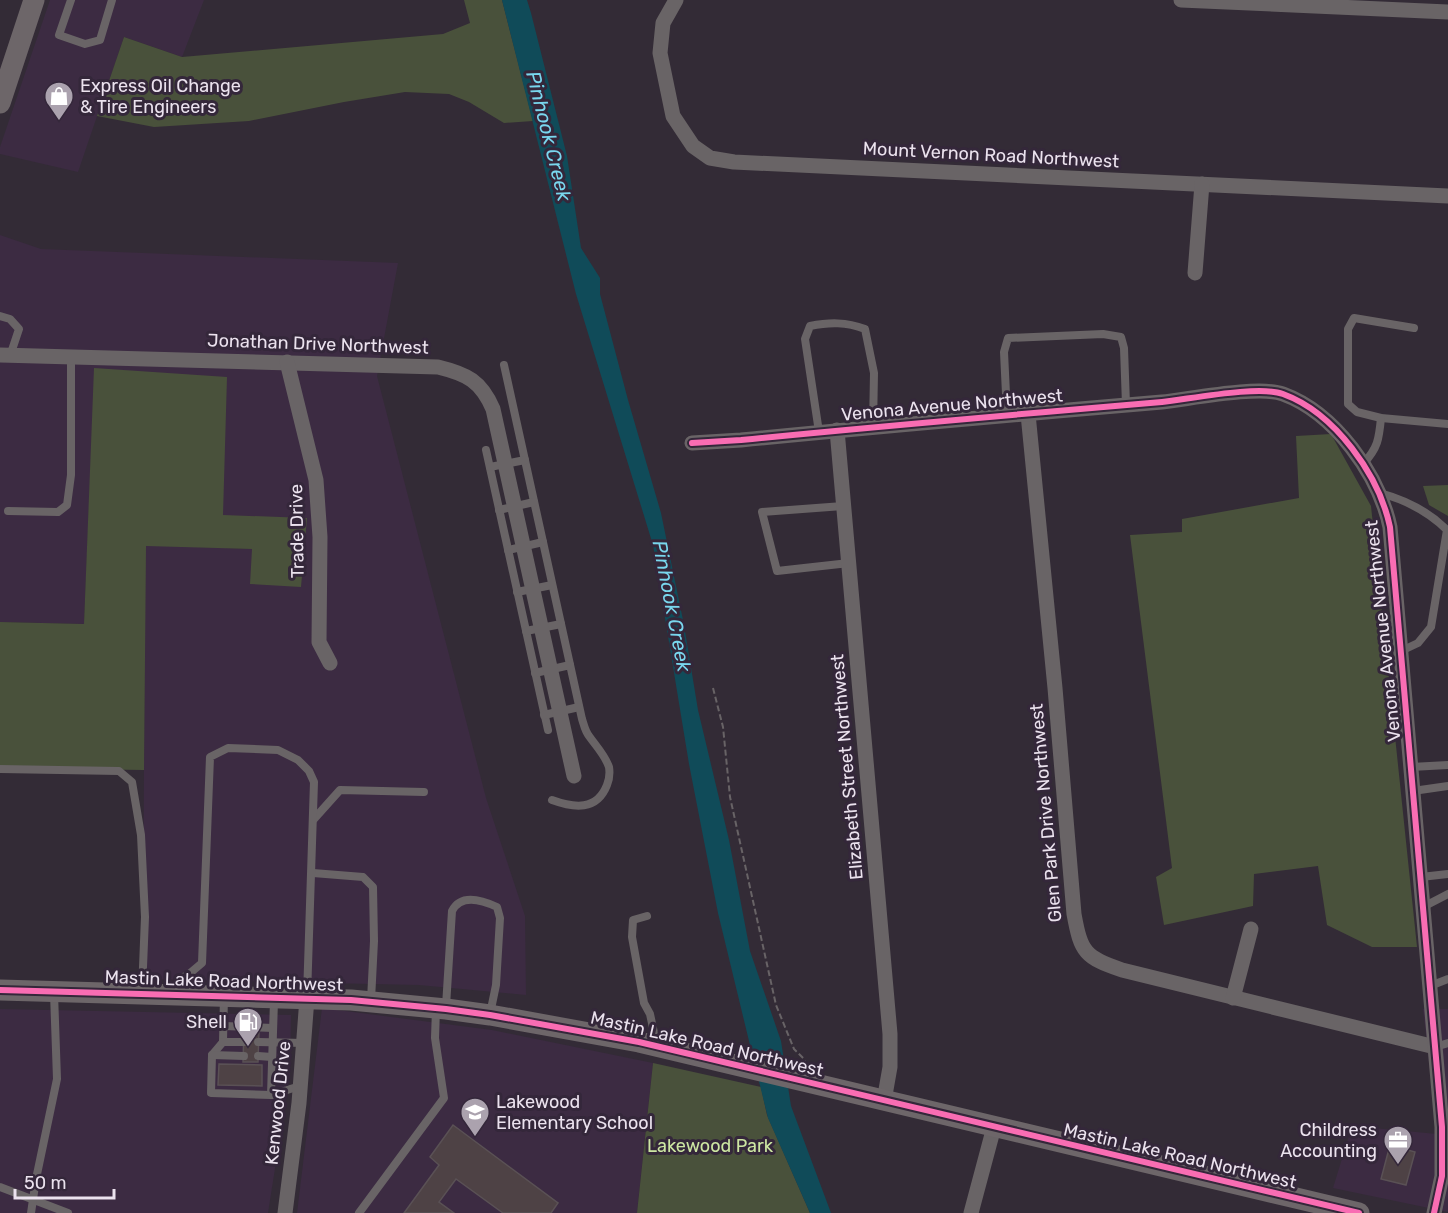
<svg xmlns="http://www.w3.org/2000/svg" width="1448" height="1213" font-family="Rubik,sans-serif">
	<rect width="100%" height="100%" fill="#332b36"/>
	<g fill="#3c2b42">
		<path d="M50 0H204L182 57 124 37 78 172 0 154V147Z"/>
		<path d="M0 235 41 249 398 263 377 376 486 798 525 916 526 995 419 985 143 979 145 545 253 549 300 587 223 515 95 369 84 624 0 622Z"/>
		<path d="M322 1008 492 1030 653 1063 637 1213H297Z"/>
		<path d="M0 1009 291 1015 290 1073 268 1213H0Z"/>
		<path d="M1423 1009H1448V1212L1333 1188 1352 1126 1437 1134Z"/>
	</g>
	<g fill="#49513b">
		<path d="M464 0H502L533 121 504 123 469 102 449 94 405 92 344 102 249 121 154 127 97 116 124 37 182 57 443 34 470 23Z"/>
		<path d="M94 368 227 377 223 515 307 518 301 587 250 584 252 549 146 546 144 770 0 768V622L84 624Z"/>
		<path d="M1331 434 1371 506 1417 947H1372L1327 925 1318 866 1254 874 1253 906 1164 925 1156 877 1172 868 1130 535 1182 532V519L1299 498 1296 436Z"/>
		<path d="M1448 485V516L1429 505 1423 486Z"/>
		<path d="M653 1063 761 1087 767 1115 810 1213H637Z"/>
	</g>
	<path fill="#104b59" d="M502 0H527L531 13 567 156 581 248 600 278V294L628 400 661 513 684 625 698 710 729 840 750 951 781 1041 791 1106 831 1213H810L768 1118 749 1041 718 913 689 764 653 545 576 294Z"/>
	<g fill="#4e4245" stroke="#5a5155" stroke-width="1.5">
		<path d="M244 1030H259L258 1062H243Z"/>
		<path d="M219 1064 262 1065V1086L218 1085Z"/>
		<path d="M453 1125 558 1203 551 1213H503L456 1179 439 1202 454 1213H404L439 1165 430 1157Z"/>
		<path d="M1390 1145 1415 1152 1406 1185 1381 1179Z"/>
	</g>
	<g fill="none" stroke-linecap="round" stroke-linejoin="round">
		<path stroke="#686366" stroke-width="2" stroke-dasharray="6 3" stroke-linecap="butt" d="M713 688 723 727 730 797 776 1005 794 1049 805 1060V1064"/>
		<g stroke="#696466" stroke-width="8">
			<path d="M71 0 59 35 85 44 100 40 112 0"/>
			<path d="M0 316 10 319 19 329 10 356"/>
			<path d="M1414 328 1354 318 1348 329V404L1357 412 1381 418 1448 424"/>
			<path d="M504 365 582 719C584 725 585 731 589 736 596 746 605 755 609 767 610 773 609 780 607 785 597 811 574 808 552 800"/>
			<path d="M1007 415 1004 352 1008 338 1103 334 1121 337 1124 348 1126 405"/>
			<path d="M819 432 805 339 810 326C830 322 846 322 865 329L874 373 873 427"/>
			<path d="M486 450 548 730"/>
			<path d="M1363 464C1378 448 1379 439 1381 418"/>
			<path d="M490 467 525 460"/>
			<path d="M1380 493C1406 500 1428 511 1447 530L1431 627 1418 643 1401 651"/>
			<path d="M843 506 762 512 777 571 849 563"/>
			<path d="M499 510 534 502"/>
			<path d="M8 511 58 512 67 505 71 475V356"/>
			<path d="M508 550 543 542"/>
			<path d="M517 592 552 585"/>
			<path d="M526 631 561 624"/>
			<path d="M535 673 570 665"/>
			<path d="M544 715 579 707"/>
			<path d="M1411 767 1448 765"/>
			<path d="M0 769 119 771 132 782 141 835 145 917 142 992"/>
			<path d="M1413 791 1448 786"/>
			<path d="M314 819 340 790 424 792"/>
			<path d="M313 873 363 877 373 887 374 941 371 1000"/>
			<path d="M1421 877 1448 874"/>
			<path d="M1423 907 1448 894"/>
			<path d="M647 916 633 920 632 937 644 1003 650 1014 656 1042"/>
			<path d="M1430 986 1448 979"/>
			<path d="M179 994 178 980 189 974 202 963 210 757 228 748 278 750 298 760 309 771 314 782 307 996"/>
			<path d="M224 996 223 1042 212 1055 211 1093 271 1095 300 1086"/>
			<path d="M446 1006 452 911C461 893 482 900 497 907L500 918 496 985 490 1014"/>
			<path d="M224 1026 273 1028"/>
			<path d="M223 1042H244"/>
			<path d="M258 1042 304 1043"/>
			<path d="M1435 1047 1448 1043"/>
			<path d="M212 1055 244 1056"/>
			<path d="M258 1056 272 1057"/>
			<path d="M271 1095 274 1001"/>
			<path d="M0 1187 68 1213"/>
			<path d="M31 1213 36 1179 57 1079 54 993"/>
			<path d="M359 1213 444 1098 435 1038 436 1009"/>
		</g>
		<g stroke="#696466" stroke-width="15">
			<path d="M676 0 663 23 660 53 673 116 693 146 710 158 734 162 1448 196"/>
			<path d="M1181 0 1448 12"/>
			<path d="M1195 273 1202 184"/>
			<path d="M0 355 438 367C467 374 481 381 493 409L574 776"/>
			<path d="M287 362 316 480 320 537 319 642 330 663"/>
			<path d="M1028 414 1055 688 1074 914C1081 953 1085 957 1122 970L1435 1047"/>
			<path d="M837 430 890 1034V1067L884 1101"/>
			<path d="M692 443 741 440C881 426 1021 414 1162 402 1190 399 1259 385 1283 394 1335 413 1379 475 1390 527L1442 1127V1176L1434 1213"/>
			<path d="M1233 998 1251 929"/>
			<path d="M285 1213 299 1103 307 998"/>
			<path d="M971 1213 994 1127"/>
		</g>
		<g stroke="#6d6669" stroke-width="21">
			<path d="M0 103 34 0"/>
			<path d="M0 990 351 1000 446 1009 490 1015 639 1042 1359 1213"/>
		</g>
		<g stroke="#34273a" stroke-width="10">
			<g id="cycleway">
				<path d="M692 443 741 440C881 426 1021 414 1162 402 1190 399 1259 385 1283 394 1335 413 1379 475 1390 527L1442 1127V1176L1434 1213"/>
				<path d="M0 990 351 1000 446 1009 490 1015 639 1042 1359 1213"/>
			</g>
		</g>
		<use href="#cycleway" stroke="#f96db3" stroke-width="6"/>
	</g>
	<defs>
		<g id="shop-pin" transform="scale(1.5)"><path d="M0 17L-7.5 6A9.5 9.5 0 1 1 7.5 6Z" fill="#aba2ae" stroke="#34273a"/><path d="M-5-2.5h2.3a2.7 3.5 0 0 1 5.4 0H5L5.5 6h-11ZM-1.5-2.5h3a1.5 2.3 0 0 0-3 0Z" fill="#fff"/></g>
		<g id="fuel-pin" transform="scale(1.5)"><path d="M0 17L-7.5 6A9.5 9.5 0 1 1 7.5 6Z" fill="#aba2ae" stroke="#34273a"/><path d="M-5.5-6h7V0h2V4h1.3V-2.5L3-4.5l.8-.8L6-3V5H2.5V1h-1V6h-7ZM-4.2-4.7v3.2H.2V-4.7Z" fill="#fff"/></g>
		<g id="school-pin" transform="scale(1.5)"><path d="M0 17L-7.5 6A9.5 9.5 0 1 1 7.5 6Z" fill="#aba2ae" stroke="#34273a"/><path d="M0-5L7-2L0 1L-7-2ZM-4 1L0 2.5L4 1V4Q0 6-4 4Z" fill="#fff"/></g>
		<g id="office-pin" transform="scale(1.5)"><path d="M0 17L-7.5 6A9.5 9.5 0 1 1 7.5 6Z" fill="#aba2ae" stroke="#34273a"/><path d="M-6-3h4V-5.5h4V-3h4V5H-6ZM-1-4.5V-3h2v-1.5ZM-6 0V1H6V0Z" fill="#fff"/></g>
	</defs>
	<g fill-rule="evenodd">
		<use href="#shop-pin" x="59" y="96"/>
		<use href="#fuel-pin" x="248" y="1022"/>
		<use href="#school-pin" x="475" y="1112"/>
		<use href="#office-pin" x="1398" y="1140"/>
	</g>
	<g text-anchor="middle" stroke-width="6" stroke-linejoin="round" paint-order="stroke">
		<g font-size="18" fill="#ebe2ee" stroke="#34273a" text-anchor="start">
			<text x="80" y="92">Express Oil Change<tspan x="80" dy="21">&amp; Tire Engineers</tspan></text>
			<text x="227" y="1028" text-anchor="end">Shell</text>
			<text x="496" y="1108">Lakewood<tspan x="496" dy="21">Elementary School</tspan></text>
			<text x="1377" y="1136" text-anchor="end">Childress<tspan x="1377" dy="21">Accounting</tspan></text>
		</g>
		<g font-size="18" fill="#ebe2ee" stroke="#34273a">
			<text transform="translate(991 155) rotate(3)" y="6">Mount Vernon Road Northwest</text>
			<text transform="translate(318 344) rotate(2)" y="6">Jonathan Drive Northwest</text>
			<text transform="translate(952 405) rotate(-5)" y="6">Venona Avenue Northwest</text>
			<text transform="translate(297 531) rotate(-91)" y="6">Trade Drive</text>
			<text transform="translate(1383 631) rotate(-96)" y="6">Venona Avenue Northwest</text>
			<text transform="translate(847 767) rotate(-95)" y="6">Elizabeth Street Northwest</text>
			<text transform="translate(1046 813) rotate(-95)" y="6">Glen Park Drive Northwest</text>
			<text transform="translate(224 981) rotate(2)" y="6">Mastin Lake Road Northwest</text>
			<text transform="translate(707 1044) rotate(13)" y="6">Mastin Lake Road Northwest</text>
			<text transform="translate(278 1103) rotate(-84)" y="6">Kenwood Drive</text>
			<text transform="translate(1180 1156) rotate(13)" y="6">Mastin Lake Road Northwest</text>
		</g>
		<g font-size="18" fill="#cde7a2" stroke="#34273a">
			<text x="710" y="1152">Lakewood Park</text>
		</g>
		<g font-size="20" font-style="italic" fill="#79d7ee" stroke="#34273a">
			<text transform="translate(549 136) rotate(76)" y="7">Pinhook Creek</text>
			<text transform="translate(672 606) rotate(79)" y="7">Pinhook Creek</text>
		</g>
	</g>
	<path d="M15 1189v9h99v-9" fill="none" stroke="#ebe2ee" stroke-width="3"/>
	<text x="24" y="1189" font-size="18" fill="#ebe2ee" stroke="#34273a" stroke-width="4.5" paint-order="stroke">50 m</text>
</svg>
